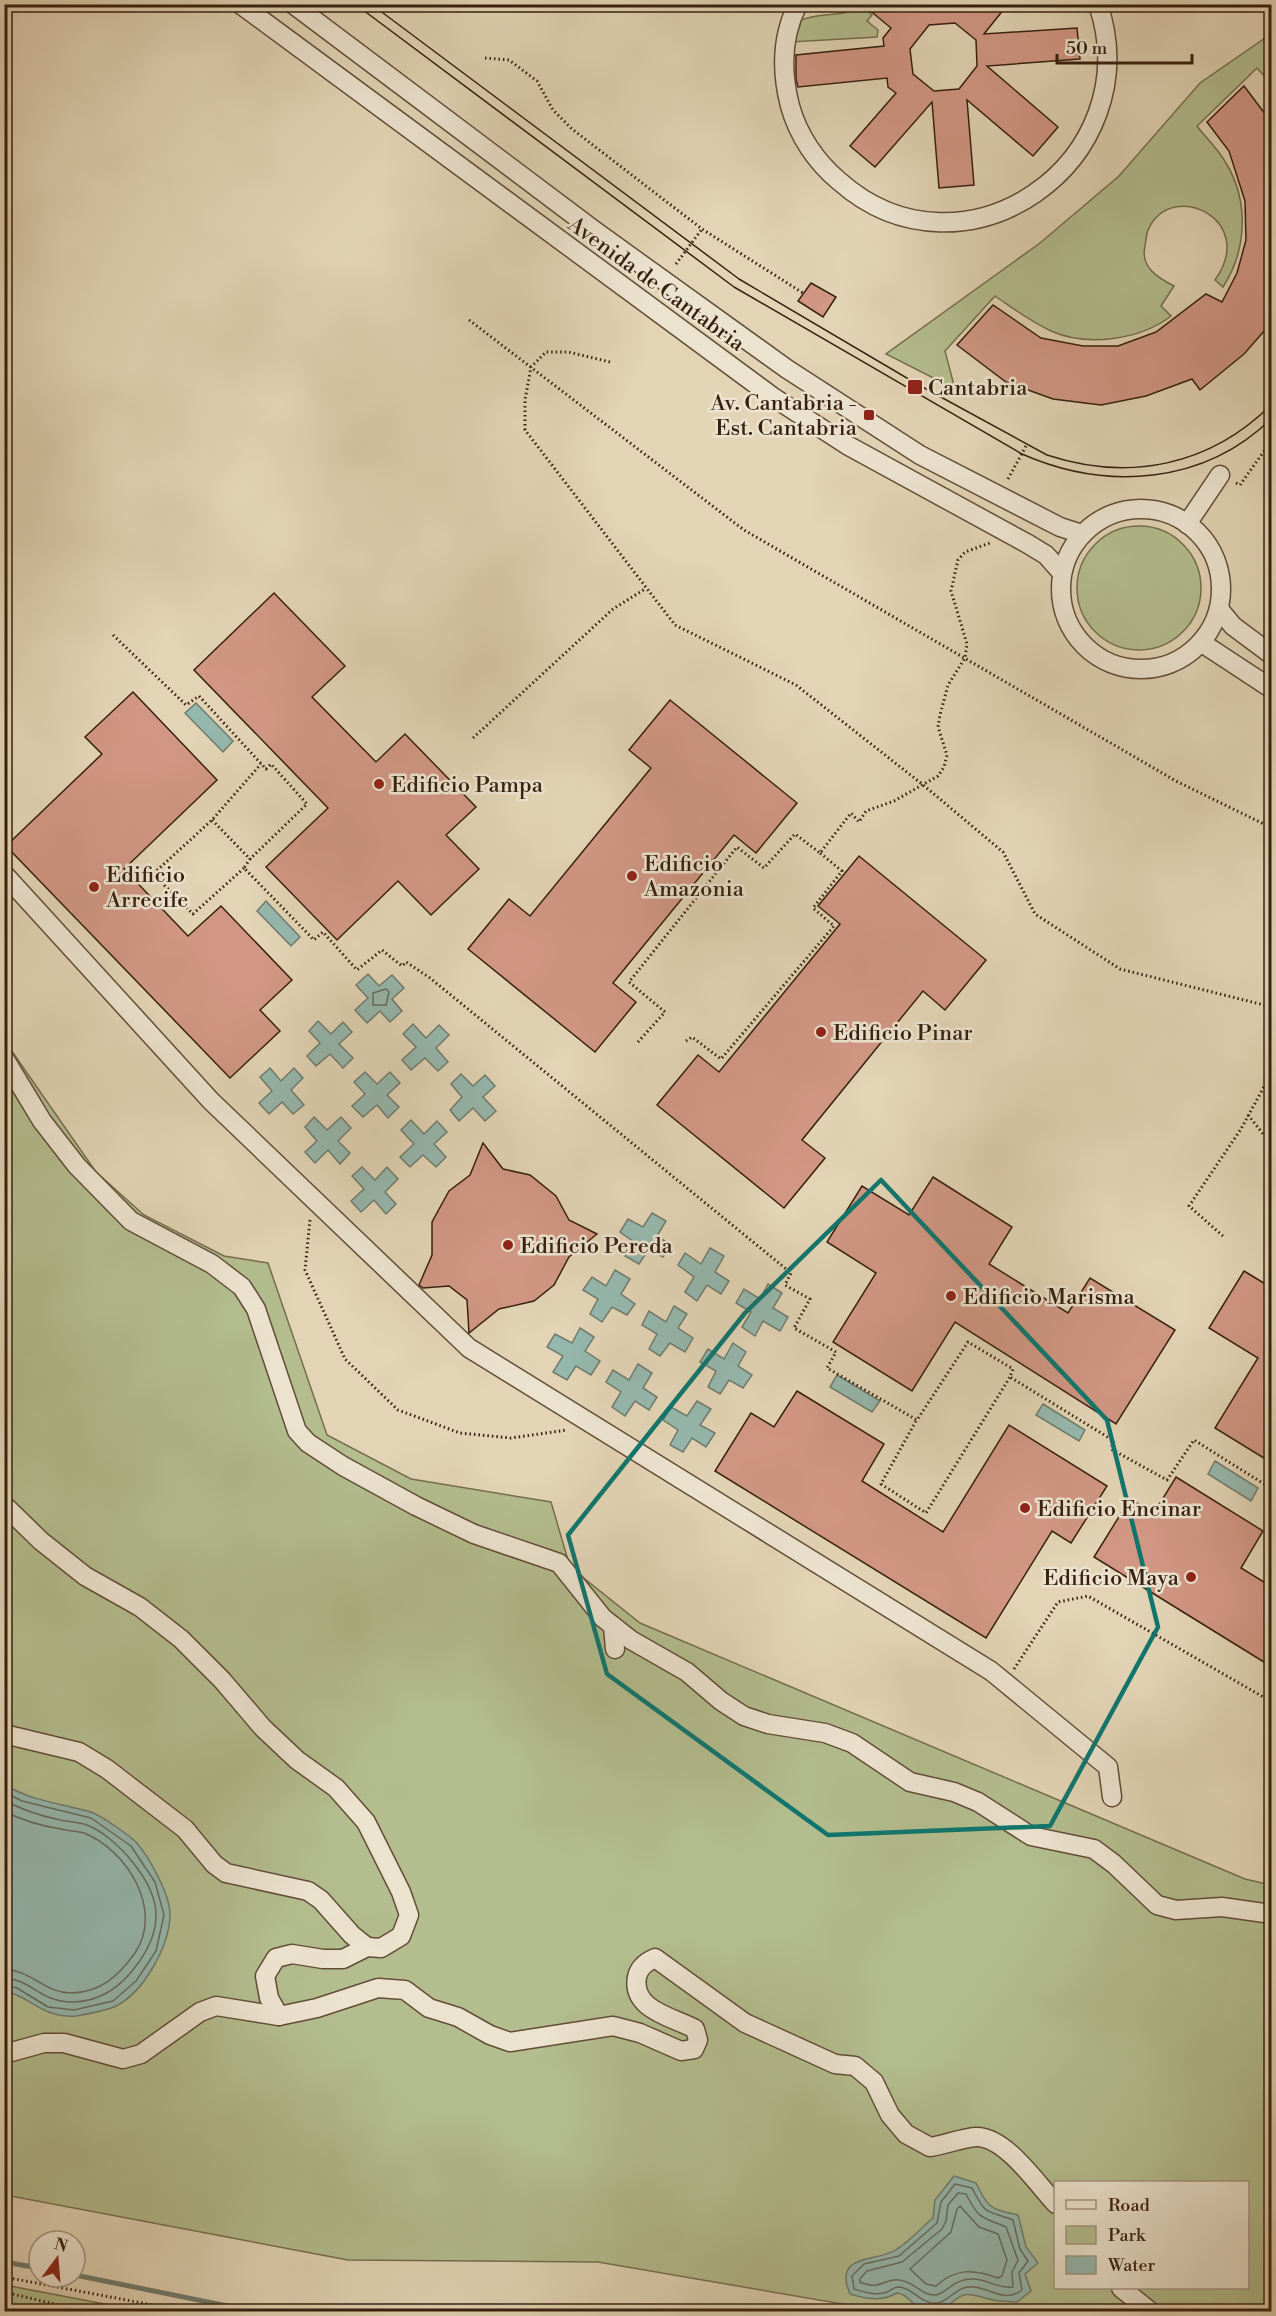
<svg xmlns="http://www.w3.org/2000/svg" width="1276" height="2316" font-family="'Libre Bodoni',serif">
	<rect width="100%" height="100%" fill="#e2d4b5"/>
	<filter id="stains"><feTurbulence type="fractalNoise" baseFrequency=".00333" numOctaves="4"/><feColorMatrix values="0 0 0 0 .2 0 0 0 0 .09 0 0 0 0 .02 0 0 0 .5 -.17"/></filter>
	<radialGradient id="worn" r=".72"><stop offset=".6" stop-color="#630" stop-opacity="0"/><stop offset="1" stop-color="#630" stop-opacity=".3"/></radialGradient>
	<g fill="#b3bd8e" stroke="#756e4e" stroke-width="1.5" fill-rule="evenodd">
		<path d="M861 5 872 15 867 21 878 30 877 37 791 42 799 21C819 11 843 19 861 5Z"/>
		<path d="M1271 34V79L1268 80 1257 68 1197 126C1206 138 1218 149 1226 163 1249 201 1247 250 1223 287L1215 280C1258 220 1173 179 1149 228 1146 233 1146 241 1145 246 1140 267 1158 278 1174 286L1161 306 1171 316C1140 340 1087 347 1051 331 1030 321 1014 309 995 296L945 351 955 389 886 354 1040 243 1119 176 1200 83Z"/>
		<circle cx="1139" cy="588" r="62"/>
		<path d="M4 1040 96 1172 144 1215 224 1256 268 1263 327 1435 411 1479 551 1502 570 1567 640 1623 1245 1879 1271 1885V2311H883L598 2262 348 2260 5 2195ZM1056 2182H1248V2288H1056Z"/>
		<path d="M5 2285 141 2311H5Z"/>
	</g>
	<g fill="#95b8ae" stroke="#6f7b6e" stroke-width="1.5">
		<path d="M196 703 233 741 223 752 185 713Z"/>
		<path d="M266 901 300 937 291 946 257 911Z"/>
		<path d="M368 974 379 986 392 975 404 988 392 999 402 1011 390 1022 380 1011 367 1023 355 1010 368 998 356 985Z"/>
		<path d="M318 1021 331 1034 343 1022 352 1032 339 1044 353 1058 343 1068 330 1054 316 1066 307 1056 320 1043 309 1031Z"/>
		<path d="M413 1024 426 1038 439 1025 449 1035 436 1048 448 1062 438 1071 425 1058 411 1070 402 1060 416 1047 403 1034Z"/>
		<path d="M270 1068 281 1081 294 1068 303 1078 291 1090 304 1105 293 1114 282 1102 269 1114 259 1103 272 1091 260 1077Z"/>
		<path d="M365 1072 377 1084 390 1072 400 1083 387 1095 399 1107 388 1118 377 1105 363 1117 352 1106 365 1094 354 1082Z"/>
		<path d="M461 1074 473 1086 485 1075 495 1086 483 1097 496 1111 485 1121 473 1108 459 1121 450 1110 462 1097 451 1084Z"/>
		<path d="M314 1117 327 1130 341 1117 351 1128 338 1141 350 1153 340 1164 328 1150 315 1163 305 1152 317 1141 305 1127Z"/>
		<path d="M411 1120 424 1134 437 1121 447 1132 434 1144 446 1157 436 1167 423 1155 410 1167 400 1157 414 1144 401 1130Z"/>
		<path d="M362 1167 375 1180 387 1167 398 1179 385 1192 396 1204 386 1214 374 1200 361 1212 351 1201 364 1189 352 1176Z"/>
		<path d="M652 1213 666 1221 657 1236 671 1245 663 1257 649 1249 639 1264 625 1256 634 1242 620 1232 628 1219 643 1227Z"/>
		<path d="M710 1248 724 1256 715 1272 729 1281 721 1294 707 1285 697 1301 685 1292 694 1277 678 1265 685 1253 701 1264Z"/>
		<path d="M615 1270 630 1279 621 1294 635 1304 627 1315 612 1307 602 1322 590 1314 598 1299 583 1290 592 1277 606 1286Z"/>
		<path d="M768 1284 782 1293 773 1308 788 1317 780 1331 763 1321 755 1336 742 1327 751 1312 736 1303 744 1289 760 1299Z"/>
		<path d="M674 1306 687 1314 678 1328 693 1338 685 1352 670 1343 660 1356 649 1349 657 1334 642 1325 649 1311 666 1322Z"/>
		<path d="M580 1328 594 1337 585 1351 600 1361 591 1375 576 1366 567 1380 553 1372 563 1356 547 1347 555 1334 572 1343Z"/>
		<path d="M733 1343 746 1352 738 1366 752 1375 743 1388 729 1380 720 1394 708 1387 716 1371 700 1362 708 1349 724 1359Z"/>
		<path d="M638 1364 652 1373 643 1388 657 1397 649 1410 635 1401 625 1416 612 1407 621 1392 606 1382 613 1370 629 1380Z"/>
		<path d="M837 1375 880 1401 872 1412 830 1387Z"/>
		<path d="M697 1401 711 1409 700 1425 715 1433 706 1447 692 1438 683 1452 670 1445 678 1430 663 1420 671 1407 687 1416Z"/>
		<path d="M1043 1404 1085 1430 1079 1441 1036 1415Z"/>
		<path d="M1215 1461 1258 1488 1251 1501 1208 1474Z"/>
		<path d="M5 1785C34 1802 60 1803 91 1812 100 1815 129 1835 136 1842 149 1857 171 1896 170 1916 169 1946 144 1992 116 2006 106 2011 87 2014 76 2016 43 2019 32 1997 5 1991Z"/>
		<path d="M954 2176 976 2183C988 2209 991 2209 1018 2215L1026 2247 1038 2263 1025 2274 1031 2291 1017 2302C1009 2301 1000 2302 993 2300 968 2294 966 2288 946 2308 936 2308 922 2309 913 2303 906 2297 906 2295 897 2293 881 2302 867 2299 850 2294 832 2252 878 2263 897 2249 910 2241 921 2228 933 2218L935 2200Z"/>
	</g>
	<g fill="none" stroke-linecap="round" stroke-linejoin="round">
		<g stroke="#666c5e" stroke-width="1.5">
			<path d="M386 989 389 992 386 1005H373V993Z"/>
			<path d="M4 1792 22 1801 91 1818 131 1846 155 1882 164 1915 156 1951 136 1981 113 2001 74 2010 48 2007 17 1988 4 1985"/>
			<path d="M4 1800C22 1810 41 1816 60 1820 69 1822 79 1822 87 1825 116 1836 157 1883 156 1916 156 1933 148 1949 139 1962 123 1985 101 2002 72 2002 40 2002 31 1979 4 1978"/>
			<path d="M4 1811C21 1820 42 1826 61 1829 68 1831 77 1831 84 1833 127 1850 164 1910 135 1953 119 1975 102 1992 72 1993 46 1994 31 1970 4 1969"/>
			<path d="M955 2184 972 2188C987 2217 985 2209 1013 2220L1020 2249 1028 2261 1019 2273 1022 2290C1006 2303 992 2289 974 2287 954 2285 949 2305 932 2303 918 2301 913 2288 899 2287 893 2287 892 2290 887 2292 877 2296 864 2292 854 2289L852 2276 864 2264 899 2256 937 2223 941 2202Z"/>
			<path d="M958 2193 966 2194C980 2221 981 2216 1006 2227L1018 2260 1012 2272 1013 2287C998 2289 987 2279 973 2279 952 2279 946 2294 936 2295 921 2296 914 2281 899 2280 884 2278 881 2291 860 2282V2279L867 2271 902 2262 942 2229 946 2221 948 2205Z"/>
			<path d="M960 2206 979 2227 998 2234 1007 2260 1002 2276 998 2278C973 2269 956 2268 936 2286L926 2284 910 2269 951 2232 957 2209Z"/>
		</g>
		<g stroke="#6f7b6e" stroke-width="5">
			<path d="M4 2262 39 2268"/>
			<path d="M75 2275 257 2312"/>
		</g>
	</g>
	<g fill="#d19784" stroke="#37200f" stroke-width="1.5" fill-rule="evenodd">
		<path d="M862 4H898L905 10 910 4H1008L984 34 1077 28 1080 59 987 66 1058 127 1033 156 967 100 974 185 939 188 932 102 875 167 850 146 896 93 888 87 887 78 798 87 796 79V55L884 46 883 38 891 28ZM955 23 976 40 977 66 959 89 934 91 913 74 910 49 929 25Z"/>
		<path d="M1244 86 1272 123V322L1244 354 1200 390 1192 379 1146 396 1101 405 1053 399 1006 382 957 345 993 305 1041 338 1083 346H1118L1156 332 1206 294 1222 302 1237 273 1246 240 1245 201 1229 151 1207 122Z"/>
		<path d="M811 283 836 297 823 317 798 301Z"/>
		<path d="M274 593 345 666 312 697 376 762 405 734 476 807 446 835 479 869 431 915 398 881 337 940 266 867 328 808 194 670Z"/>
		<path d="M133 692 217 780 124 869 188 936 221 906 292 980 260 1010 280 1031 230 1078 6 846 102 754 85 737Z"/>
		<path d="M670 700 797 803 756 853 734 835 613 983 636 1002 595 1052 468 949 509 899 530 916 651 768 629 750Z"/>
		<path d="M859 856 986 960 945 1010 923 991 802 1140 825 1158 784 1208 657 1105 698 1055 719 1072 840 924 818 906Z"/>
		<path d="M483 1143 503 1169 530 1175 556 1196 569 1220 597 1234 569 1257 554 1285 534 1301 499 1309 469 1333 467 1300 449 1286 423 1288 419 1285 432 1255V1222L449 1191 470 1175Z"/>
		<path d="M933 1177 1012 1227 989 1264 1068 1313 1090 1278 1175 1330 1116 1424 955 1322 912 1391 833 1342 876 1273 827 1242 862 1186 909 1215Z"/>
		<path d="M1244 1271 1272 1288V1463L1215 1428 1258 1358 1209 1328Z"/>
		<path d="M797 1391 884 1444 862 1481 943 1532 1009 1425 1107 1486 1071 1543 1052 1531 986 1638 715 1471 751 1413 774 1427Z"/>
		<path d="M1176 1477 1263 1531 1241 1568 1272 1587V1667L1094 1557 1130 1499 1154 1513Z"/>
	</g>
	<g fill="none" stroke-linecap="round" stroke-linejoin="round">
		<g stroke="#624d38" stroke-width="21">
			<g id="minor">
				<path d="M240 4 773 397 847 445 1028 544 1046 555 1062 573"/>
				<path d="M293 4 595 231 787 369 920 455 1060 527 1082 534"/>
				<path d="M798 4C781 37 781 71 790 106 798 135 816 162 839 181 964 292 1151 161 1098 4"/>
				<circle cx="1141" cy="589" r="80"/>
				<path d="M1187 524 1220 475"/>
				<path d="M1219 609 1233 626 1272 655"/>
				<path d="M1202 643 1272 689"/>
				<path d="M4 874 211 1101 469 1348 991 1671 1108 1767 1112 1797"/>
				<path d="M4 1058 42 1121 77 1166 131 1221 212 1264 242 1287 256 1309 297 1431 308 1443 343 1466 416 1506 474 1534 559 1563 603 1618 631 1640 687 1672 721 1701 744 1716 768 1724 825 1733 852 1743 910 1782 954 1792 978 1802 1031 1836 1094 1849 1114 1864 1157 1905 1176 1910 1222 1907 1272 1914"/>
				<path d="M4 1505 41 1541 85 1576 140 1607 181 1639 222 1680 263 1728 297 1760 336 1788 366 1822 401 1892 409 1915 401 1936 381 1948 367 1947 343 1959H323L292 1954 276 1958 265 1976 269 1998 279 2016 317 2008 378 1988 405 1990 429 2008 458 2017 490 2035 510 2042 613 2026 640 2033 681 2051 694 2049 698 2040 695 2029C673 2017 631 2010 637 1977 639 1967 646 1962 655 1958L745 2023 835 2064 855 2066 874 2082 890 2115 906 2134 930 2147C945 2145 961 2138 976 2137 1005 2136 1037 2184 1056 2204"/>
				<path d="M613 1626 615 1649"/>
				<path d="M4 1734 79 1752 107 1769 185 1829 214 1864 226 1873 308 1891 321 1900 352 1935 367 1947"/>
				<path d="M4 2054 44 2043H64L123 2059 141 2054 200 2012 216 2006 279 2016"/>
				<path d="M1121 2288 1151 2312"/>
			</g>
		</g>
		<g stroke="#37200f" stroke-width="3" stroke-dasharray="1.5 3" stroke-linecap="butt">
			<path d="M485 58 509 60 537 81 553 110 572 129 702 229 803 293"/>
			<path d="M676 264 702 229"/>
			<path d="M469 320 744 530 1176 781 1272 828"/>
			<path d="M610 362 568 352H546L531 367 525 400V430L675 625 796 685 922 784 1003 852 1035 914 1120 969 1272 1007"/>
			<path d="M1008 479 1026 446"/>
			<path d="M1236 483 1240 485 1272 440"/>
			<path d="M113 635 186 705 199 696 266 769 271 764 307 804 250 859"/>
			<path d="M473 738 613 609 645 589"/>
			<path d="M212 820 250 859 244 868 314 940 323 932 357 970 382 950 402 966 406 962 430 978 791 1273 785 1285 810 1299 794 1328 836 1352 827 1368 917 1420 968 1342 1013 1369 1010 1377 1114 1441 1111 1449 1167 1480 1194 1440 1272 1489"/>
			<path d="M244 868 193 914 153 874 212 820 261 764"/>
			<path d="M686 1041 692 1037 721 1059 834 926 813 908 842 871 820 853"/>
			<path d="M638 1042 665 1012 629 982 737 847 764 868 795 834 820 853 851 813 859 822 866 811 894 801 938 776 944 767 947 755 938 727 940 715 948 685 965 658 967 644 951 591 958 560 965 552 990 543"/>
			<path d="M1248 1115 1264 1135 1272 1140"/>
			<path d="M310 1220 305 1270 345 1359 398 1410 460 1433 511 1438 567 1430"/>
			<path d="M1223 1236 1189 1206 1241 1129 1272 1072"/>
			<path d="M916 1421 881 1484 926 1513 1010 1377"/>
			<path d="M1014 1669 1058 1602 1088 1596 1272 1702"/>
			<path d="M4 2277 190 2312"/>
			<path d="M4 2292 88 2312"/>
		</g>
		<use href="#minor" stroke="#ece3cf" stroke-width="18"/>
		<g stroke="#37200f" stroke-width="1.5">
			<path d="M355 4 734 287 1022 454C1106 491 1204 485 1272 418"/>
			<path d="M371 4 739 279 917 384 1047 455C1129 482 1210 466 1272 404"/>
		</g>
	</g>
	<path fill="none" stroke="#0f766e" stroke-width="4.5" stroke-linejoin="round" d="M881 1180 1107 1420 1158 1627 1050 1826 828 1835 607 1674 568 1535 745 1313Z"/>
	<g fill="#8f2418" stroke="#ece3cf" stroke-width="2">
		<rect x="907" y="379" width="16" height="16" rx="3"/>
		<rect x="863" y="409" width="12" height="12" rx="3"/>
		<circle cx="379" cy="784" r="6"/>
		<circle cx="632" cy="876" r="6"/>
		<circle cx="94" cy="887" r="6"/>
		<circle cx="821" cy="1032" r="6"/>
		<circle cx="508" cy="1245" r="6"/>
		<circle cx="951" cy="1296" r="6"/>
		<circle cx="1025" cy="1508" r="6"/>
		<circle cx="1191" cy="1577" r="6"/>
	</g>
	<g text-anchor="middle" stroke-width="5" stroke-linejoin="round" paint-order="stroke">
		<g font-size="22" fill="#37200f" stroke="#ece3cf">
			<text transform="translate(657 283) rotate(36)" y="8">Avenida de Cantabria</text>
		</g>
		<g font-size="22" fill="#37200f" stroke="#ece3cf" text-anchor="start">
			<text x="928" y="395">Cantabria</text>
			<text x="857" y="410" text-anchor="end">Av. Cantabria -<tspan x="857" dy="25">Est. Cantabria</tspan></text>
			<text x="391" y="792">Edificio Pampa</text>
			<text x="644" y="871">Edificio<tspan x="644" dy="25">Amazonia</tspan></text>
			<text x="106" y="882">Edificio<tspan x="106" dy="25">Arrecife</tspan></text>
			<text x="833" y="1040">Edificio Pinar</text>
			<text x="520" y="1253">Edificio Pereda</text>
			<text x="963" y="1304">Edificio Marisma</text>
			<text x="1037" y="1516">Edificio Encinar</text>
			<text x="1179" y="1585" text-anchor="end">Edificio Maya</text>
		</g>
	</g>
	<rect width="1276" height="2316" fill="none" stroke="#e2d4b5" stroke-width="24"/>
	<rect x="6" y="6" width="1264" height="2304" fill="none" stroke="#37200f" stroke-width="3"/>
	<rect x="12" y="12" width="1252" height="2292" fill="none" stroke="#37200f" stroke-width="1.5"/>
	<rect x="1054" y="2181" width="195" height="108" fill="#ece3cf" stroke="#a49582" stroke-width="1.5"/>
	<rect x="1066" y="2200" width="30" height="9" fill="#ece3cf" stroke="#a49582" stroke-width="1.5"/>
	<text x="1108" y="2211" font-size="18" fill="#37200f">Road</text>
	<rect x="1066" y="2226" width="30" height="18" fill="#b3bd8e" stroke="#a49582" stroke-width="1.5"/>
	<text x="1108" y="2241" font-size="18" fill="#37200f">Park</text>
	<rect x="1066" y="2256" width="30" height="18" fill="#95b8ae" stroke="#a49582" stroke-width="1.5"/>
	<text x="1108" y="2271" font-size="18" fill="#37200f">Water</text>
	<g transform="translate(57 2259) rotate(16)"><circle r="28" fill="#ece3cf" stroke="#a49582" stroke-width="1.5"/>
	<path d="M0-4.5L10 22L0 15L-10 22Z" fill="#8f2418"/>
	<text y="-9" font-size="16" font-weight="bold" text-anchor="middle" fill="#37200f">N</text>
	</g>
	<path d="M1057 54v9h135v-9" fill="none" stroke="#37200f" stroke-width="3"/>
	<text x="1066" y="54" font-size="18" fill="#37200f" stroke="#ece3cf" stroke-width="4.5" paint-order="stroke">50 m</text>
	<rect width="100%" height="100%" filter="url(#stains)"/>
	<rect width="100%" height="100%" fill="url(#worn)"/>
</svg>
